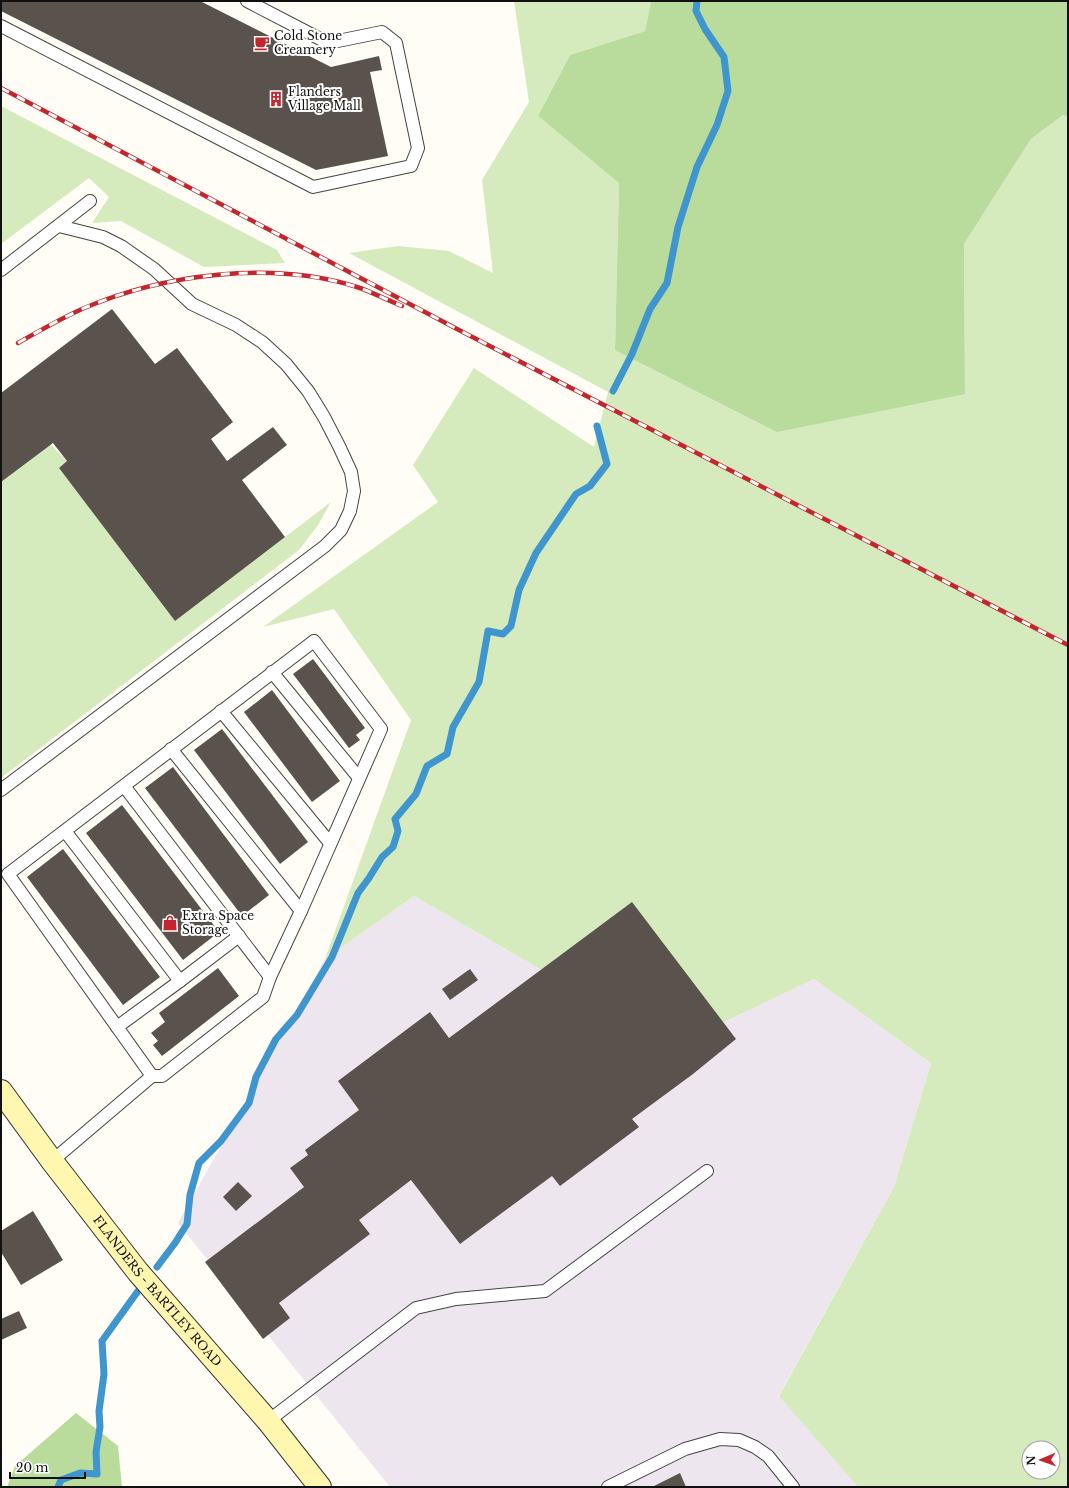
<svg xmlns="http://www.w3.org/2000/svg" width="1069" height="1488" font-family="'Libre Baskerville',serif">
	<rect width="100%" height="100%" fill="#fffdf5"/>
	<path fill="#eee6ef" d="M414 896 674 1046 814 979 931 1063 894 1187 779 1395 858 1487H390L178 1223 325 959Z"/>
	<g fill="#d5ebbd" fill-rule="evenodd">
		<path d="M514 1H651L645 31 570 55 538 116 619 183 615 350 965 394 964 244 1031 139 1063 115 1068 117V1487H858L779 1396 894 1187 931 1063 814 979 674 1046 414 896 325 959 411 720 334 609 263 627 438 502 413 465 474 368 594 447 608 392 349 253 398 246 449 251 493 273 482 180 529 102ZM1029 1448H1053V1472H1029Z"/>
		<path d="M1 106 277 250 285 263 204 267 121 221 92 223 109 197 89 178 1 244Z"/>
		<path d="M50 444 67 461 59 468 175 621 331 502 318 525 299 550 1 778V482Z"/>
	</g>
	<g fill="#b9dc9c">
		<path d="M651 1H1068V117L1063 115 1031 139 964 244 965 394 777 432 615 350 619 183 538 116 570 55 645 31Z"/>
		<path d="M76 1413 118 1446 122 1487H7L15 1466Z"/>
	</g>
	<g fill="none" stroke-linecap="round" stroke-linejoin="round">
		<g stroke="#3f96cf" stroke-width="7">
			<path d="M613 391 632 354 650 309 667 283 678 227 697 167 717 125 728 91 724 57 705 29 696 11 697 1"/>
			<path d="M157 1267 175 1243 187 1224 190 1195 199 1163 221 1141 249 1103 256 1077 276 1039 297 1015 332 957 358 893 369 878 382 857 393 847 398 831 395 819 416 794 427 766 447 754 453 727 479 682 488 631 503 634 511 626 519 590 536 553 576 494 590 486 607 464 597 426"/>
			<path d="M58 1487 61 1480 80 1473 97 1474 96 1452 100 1427 99 1411 104 1374 102 1341 138 1291"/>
		</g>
	</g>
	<g fill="#5a524d">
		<path d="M1 1H200L331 67 379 56 382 70 370 72 388 156 316 170 1 11Z"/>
		<path d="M112 309 155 364 177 348 233 422 211 439 227 461 273 427 287 445 242 480 285 537 175 621 59 468 67 461 53 443 1 482V393Z"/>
		<path d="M313 659 365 728 356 735 360 740 349 748 293 674Z"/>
		<path d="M272 690 340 781 312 802 244 712Z"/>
		<path d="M222 729 308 842 280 864 194 750Z"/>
		<path d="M173 767 269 895 242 916 145 788Z"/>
		<path d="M122 805 219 932 183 960 86 833Z"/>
		<path d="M63 849 160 977 123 1005 27 877Z"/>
		<path d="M632 902 736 1039 693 1074 632 1119 639 1127 560 1186 552 1176 460 1244 411 1180 359 1220 370 1234 279 1303 290 1318 263 1339 205 1262 304 1187 290 1168 308 1155 305 1150 359 1110 338 1081 430 1012 449 1038Z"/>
		<path d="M218 968 239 996 162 1056 153 1045 158 1041 151 1033 165 1022 159 1013Z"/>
		<path d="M470 969 478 980 450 1000 442 989Z"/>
		<path d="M238 1182 252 1196 236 1211 223 1197Z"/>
		<path d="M33 1211 63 1260 21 1285 1 1252V1231Z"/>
		<path d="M19 1311 27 1328 1 1340V1319Z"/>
		<path d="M680 1473 686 1487H652Z"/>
	</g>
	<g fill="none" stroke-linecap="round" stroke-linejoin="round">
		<g stroke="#444" stroke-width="14">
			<g id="service">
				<path d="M1 26 313 187 411 166 418 148 396 43 382 32 328 43 247 1"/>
				<path d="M1 270 90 201"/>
				<path d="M272 672 359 778"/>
				<path d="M221 711 330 843"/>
				<path d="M171 749 301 911"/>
				<path d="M124 786 270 977"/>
				<path d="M1 790 325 546 341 530 350 511 354 491 351 472 339 446 324 417 308 391 286 364 262 342 236 325 192 304 154 269 121 246 103 237 59 226"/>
				<path d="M65 831 180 981"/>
				<path d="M117 1027 180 981 239 936"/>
				<path d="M52 1161 152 1076H162L263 997 270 977 301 911 381 729 314 641 8 874 152 1076"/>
				<path d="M268 1421 416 1308 456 1299 545 1291 707 1171"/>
				<path d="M608 1487 685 1449 720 1439 739 1440 755 1447 768 1456 793 1487"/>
			</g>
		</g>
		<g stroke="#333" stroke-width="24">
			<g id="secondary">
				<path id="s1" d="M1 1091 52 1161 138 1272 268 1421 320 1487"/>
			</g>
		</g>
		<use href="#service" stroke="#fff" stroke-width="12"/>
		<use href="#secondary" stroke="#fff6b0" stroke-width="22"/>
		<g stroke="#c4262e" stroke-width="4.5">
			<g id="rail">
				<path d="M1 88 457 329 1068 645"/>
				<path d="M18 343C39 331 60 319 82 309 163 274 272 260 357 287 372 292 387 300 402 306"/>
			</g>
		</g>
		<use href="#rail" stroke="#fff" stroke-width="3" stroke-dasharray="9" stroke-linecap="butt"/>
	</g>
	<defs>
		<g id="cafe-bare" transform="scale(1.2)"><path d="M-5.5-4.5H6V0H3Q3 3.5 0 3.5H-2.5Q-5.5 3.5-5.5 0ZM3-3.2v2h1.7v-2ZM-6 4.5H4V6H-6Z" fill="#c4262e" stroke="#fff" stroke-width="2.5" paint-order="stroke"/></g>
		<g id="building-bare" transform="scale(1.2)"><path d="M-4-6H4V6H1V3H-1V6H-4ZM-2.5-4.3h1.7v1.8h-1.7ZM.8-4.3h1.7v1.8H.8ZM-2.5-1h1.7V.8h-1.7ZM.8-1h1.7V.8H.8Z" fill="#c4262e" stroke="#fff" stroke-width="2.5" paint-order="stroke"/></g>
		<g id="shop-bare" transform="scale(1.2)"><path d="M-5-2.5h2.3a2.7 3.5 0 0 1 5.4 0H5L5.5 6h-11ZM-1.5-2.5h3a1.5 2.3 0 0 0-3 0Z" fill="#c4262e" stroke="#fff" stroke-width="2.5" paint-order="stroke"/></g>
	</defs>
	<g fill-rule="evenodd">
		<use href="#cafe-bare" x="262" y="43"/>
		<use href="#building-bare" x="276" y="99"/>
		<use href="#shop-bare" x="170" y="923"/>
	</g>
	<g text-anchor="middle" stroke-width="4" stroke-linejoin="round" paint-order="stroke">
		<g font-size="12" fill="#111" stroke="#fff" text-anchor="start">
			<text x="274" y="40">Cold Stone<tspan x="274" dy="14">Creamery</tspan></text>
			<text x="288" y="96">Flanders<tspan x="288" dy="14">Village Mall</tspan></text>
			<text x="182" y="920">Extra Space<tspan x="182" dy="14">Storage</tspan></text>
		</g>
		<g font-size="12" fill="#111" stroke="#fff">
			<text dy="4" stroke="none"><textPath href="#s1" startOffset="254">FLANDERS - BARTLEY ROAD</textPath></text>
		</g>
	</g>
	<rect width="1069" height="1488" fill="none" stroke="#111111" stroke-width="4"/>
	<g transform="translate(1041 1460) rotate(268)"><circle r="19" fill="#ffffff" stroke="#a0a0a0"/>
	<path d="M0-3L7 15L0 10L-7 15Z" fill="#c4262e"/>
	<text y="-6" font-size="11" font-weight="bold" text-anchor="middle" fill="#111111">N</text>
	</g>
	<path d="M10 1472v6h75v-6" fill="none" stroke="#111111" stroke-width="2"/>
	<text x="16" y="1472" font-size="12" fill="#111111" stroke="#ffffff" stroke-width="3" paint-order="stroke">20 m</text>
</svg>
